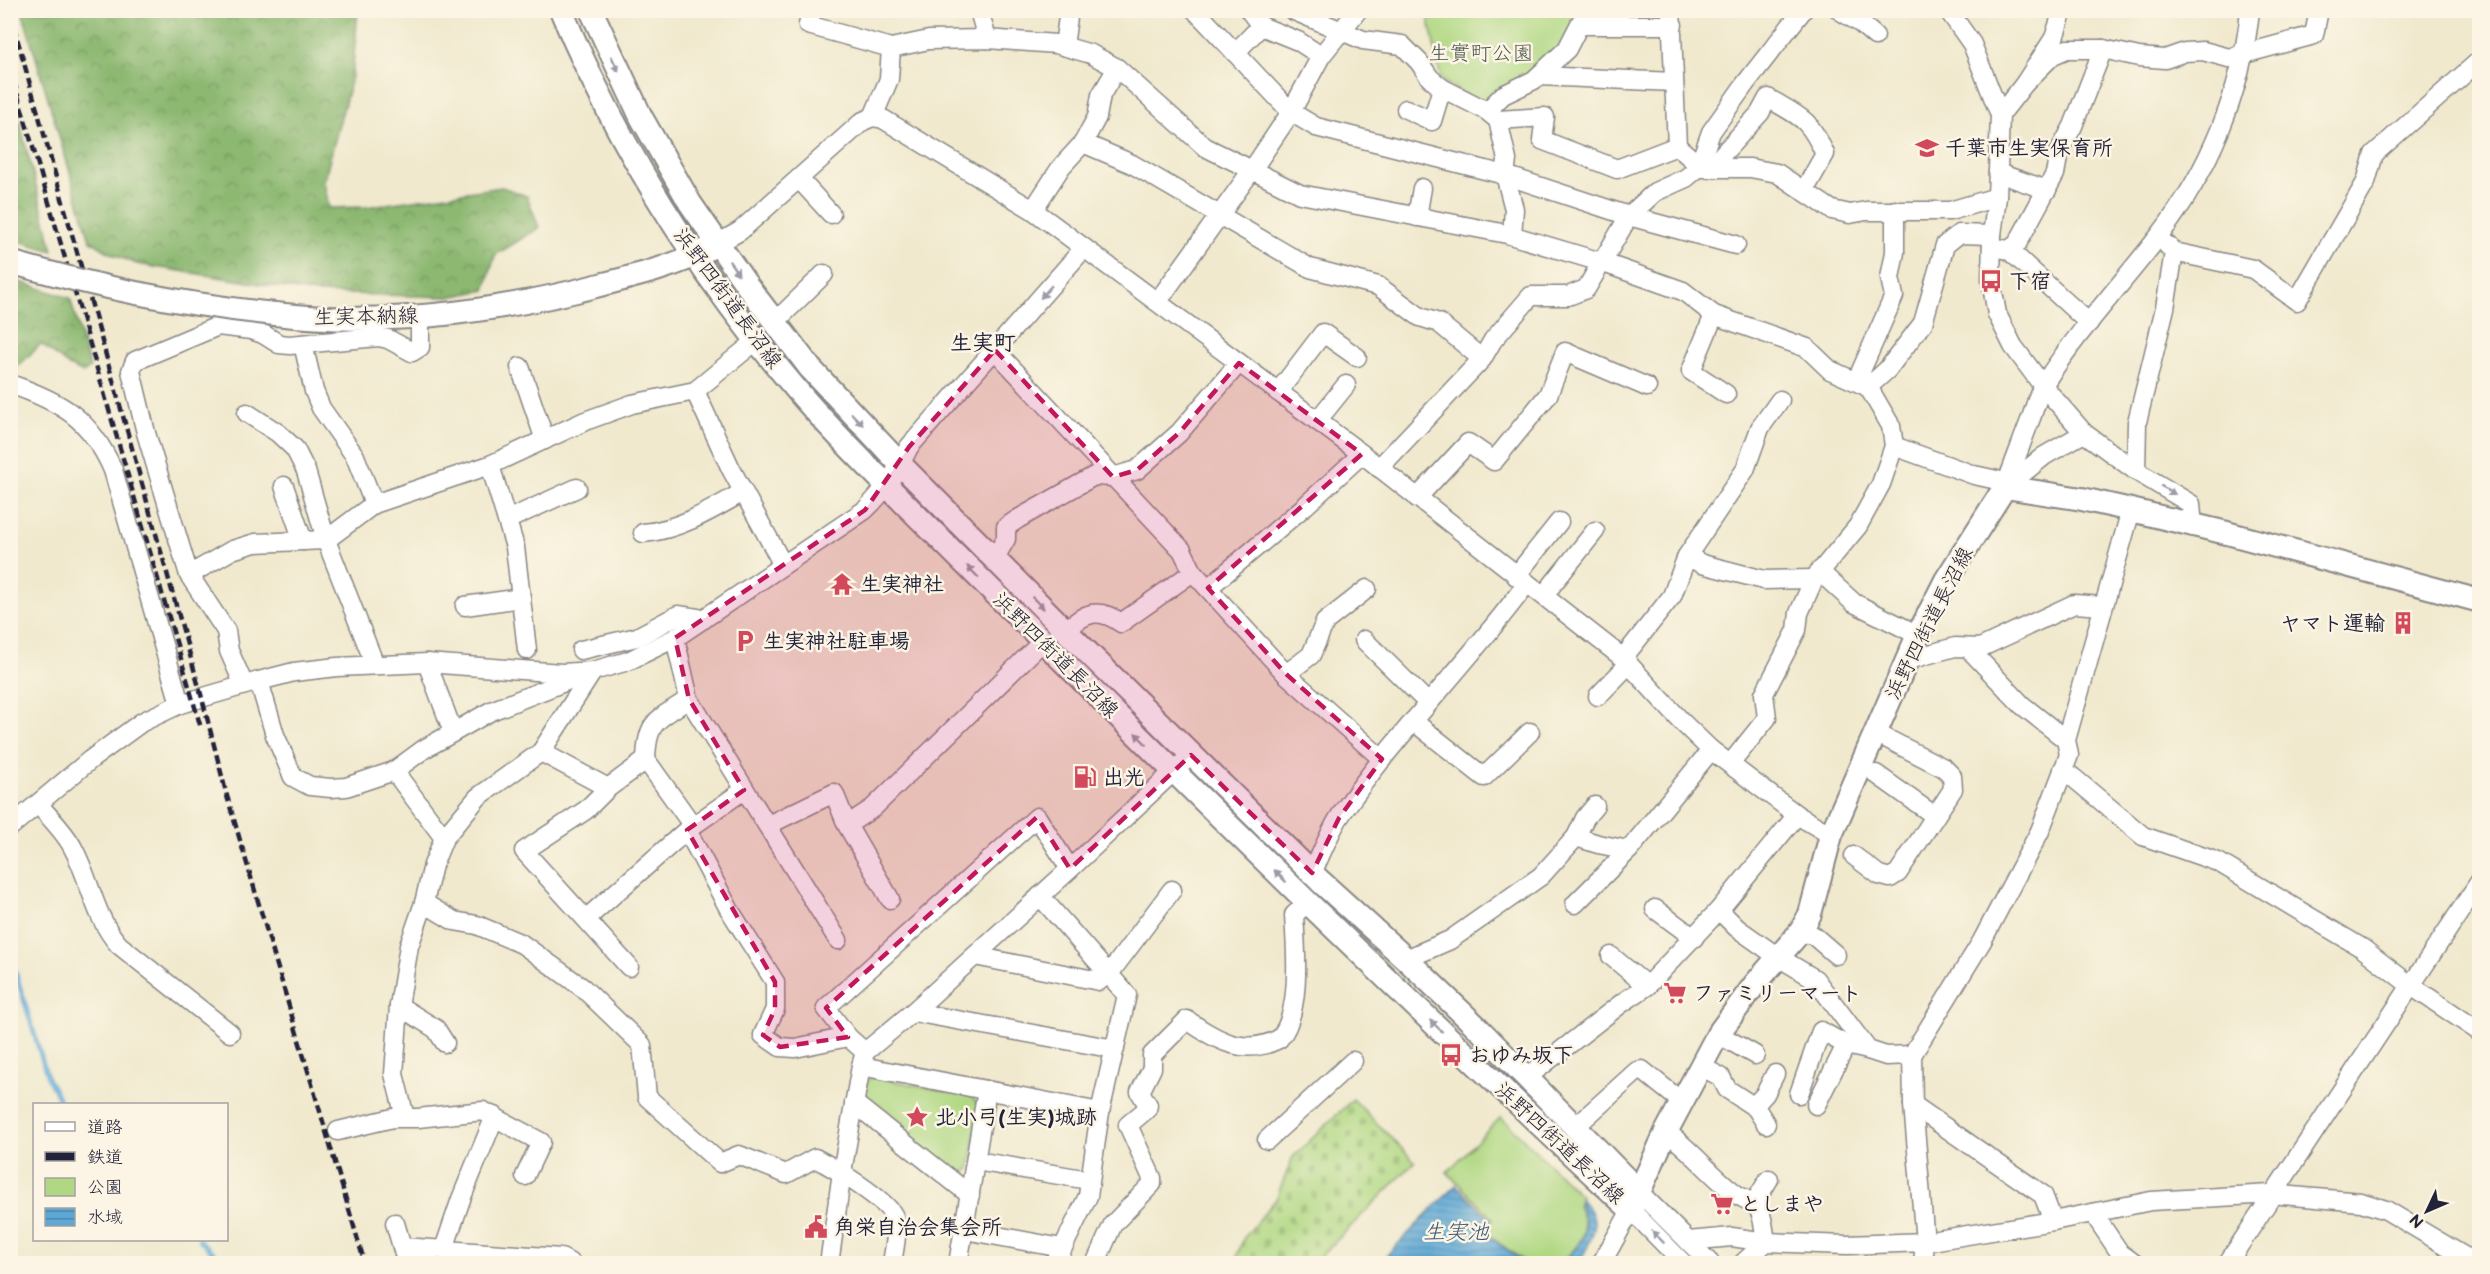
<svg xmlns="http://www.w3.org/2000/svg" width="2490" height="1274" font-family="'Balsamiq Sans','Klee One',sans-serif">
	<defs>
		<pattern id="grass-tufts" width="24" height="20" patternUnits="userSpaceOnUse" patternTransform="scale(1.5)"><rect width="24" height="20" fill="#b0d883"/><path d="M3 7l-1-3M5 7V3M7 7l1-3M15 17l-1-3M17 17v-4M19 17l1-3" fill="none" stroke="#97b972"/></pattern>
		<pattern id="forest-crowns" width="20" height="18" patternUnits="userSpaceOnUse" patternTransform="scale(1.5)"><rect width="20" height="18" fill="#8cb871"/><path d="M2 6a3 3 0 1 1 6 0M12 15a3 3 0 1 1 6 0" fill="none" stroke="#72955e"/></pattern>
		<pattern id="cemetery-stones" width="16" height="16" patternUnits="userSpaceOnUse" patternTransform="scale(1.5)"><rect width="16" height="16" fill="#b0d883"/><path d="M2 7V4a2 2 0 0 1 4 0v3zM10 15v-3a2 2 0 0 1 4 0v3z" fill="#97b972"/></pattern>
		<pattern id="water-rules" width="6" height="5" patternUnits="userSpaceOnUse" patternTransform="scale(1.5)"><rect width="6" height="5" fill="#5da8d5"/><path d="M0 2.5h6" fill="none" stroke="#4c88ae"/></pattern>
	</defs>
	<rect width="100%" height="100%" fill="#fcf5e5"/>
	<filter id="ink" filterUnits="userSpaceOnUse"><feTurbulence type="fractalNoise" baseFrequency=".0167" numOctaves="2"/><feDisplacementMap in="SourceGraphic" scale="12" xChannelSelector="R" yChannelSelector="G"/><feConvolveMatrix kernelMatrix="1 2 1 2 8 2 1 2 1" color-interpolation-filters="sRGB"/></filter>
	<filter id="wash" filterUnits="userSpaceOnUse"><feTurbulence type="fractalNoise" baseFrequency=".008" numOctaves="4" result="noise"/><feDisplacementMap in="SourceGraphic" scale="24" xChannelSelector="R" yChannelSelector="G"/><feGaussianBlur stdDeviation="1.35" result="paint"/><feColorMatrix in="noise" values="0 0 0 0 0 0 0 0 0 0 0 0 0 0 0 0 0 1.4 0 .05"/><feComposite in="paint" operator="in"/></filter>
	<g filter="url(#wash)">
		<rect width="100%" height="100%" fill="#f0e9ce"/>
		<path fill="url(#grass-tufts)" stroke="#697d5f" stroke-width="1.5" d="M916 494 1068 641 1105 688 914 500Z"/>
		<g fill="url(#forest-crowns)" stroke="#576d56" stroke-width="1.5">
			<path d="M22 11H358L352 76 324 181 329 208 366 207 502 187 527 196 539 228 495 255 485 290 449 297 316 293 137 264 110 253 90 240Z"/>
			<path d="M11 89 53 251 11 239Z"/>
			<path d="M11 279 70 298 90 368 83 373 69 366 41 344 11 373Z"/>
		</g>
		<path fill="url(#cemetery-stones)" stroke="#697d5f" stroke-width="1.5" d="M1353 1099 1415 1162 1314 1263H1235L1243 1239 1276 1199 1293 1157Z"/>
		<g fill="#b0d883" stroke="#697d5f" stroke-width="1.5">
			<path d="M1427 10 1583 11 1564 46 1485 108 1441 80Z"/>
			<path d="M873 1077 971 1096 979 1106 970 1169 956 1177 868 1106 864 1098 867 1081Z"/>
			<path d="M1501 1117 1581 1196 1578 1206C1592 1234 1580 1243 1561 1263H1527L1491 1237 1489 1227 1493 1219 1447 1172Z"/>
		</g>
		<g fill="url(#water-rules)" stroke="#406588" stroke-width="1.5">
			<path d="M1456 1185 1491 1220 1488 1227 1491 1238 1525 1263H1379Z"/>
			<path d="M1580 1199C1606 1220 1591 1240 1579 1263H1562C1575 1249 1589 1238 1584 1217 1582 1210 1578 1207 1580 1199Z"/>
		</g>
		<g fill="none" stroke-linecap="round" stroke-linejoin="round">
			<g stroke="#5da8d5" stroke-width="4.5">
				<path d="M10 954 48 1079 62 1104"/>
				<path d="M199 1240 226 1264"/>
			</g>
		</g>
	</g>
	<g filter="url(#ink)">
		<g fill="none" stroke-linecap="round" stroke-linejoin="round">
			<g stroke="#898684" stroke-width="21">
				<g id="minor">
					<path d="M812 10 808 25 891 48 929 40 987 39 1056 44 1091 54 1117 68"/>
					<path d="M979 10 987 39"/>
					<path d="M1195 10 1291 112 1316 127 1505 175 1629 216 1736 245"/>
					<path d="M1249 10 1261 26 1298 41 1321 56"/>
					<path d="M1292 10 1363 40 1402 45 1419 62 1430 78 1442 88 1487 111 1498 120 1507 160 1505 175 1514 209 1512 235"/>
					<path d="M1358 10 1321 56 1291 112 1252 170 1300 194 1507 234 1601 262 1683 291 1714 315 1691 371 1726 394"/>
					<path d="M1671 10 1677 146 1693 160 1698 168H1750L1777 173 1832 210 1850 214 1866 211H1950L1997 197"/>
					<path d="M1839 10 1860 23 1875 36"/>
					<path d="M1948 10 1972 44 2000 115 1997 197 1992 235 1991 281 1997 314 2013 346 2043 386 2084 433 2136 471 2191 504 2193 527"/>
					<path d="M1580 25H1673"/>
					<path d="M1064 46 1069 10"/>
					<path d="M1235 53 1261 26"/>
					<path d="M1539 76 1674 82"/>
					<path d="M2025 83 2053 55 2067 49H2103L2139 57 2165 59 2185 52 2203 51 2229 58 2314 35 2319 10"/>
					<path d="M1406 109 1432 121 1442 88"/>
					<path d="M1487 111 1503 95 1534 80 1567 49 1587 10"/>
					<path d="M2000 115 2025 83 2054 38 2063 10"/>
					<path d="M873 117 889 79 891 48"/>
					<path d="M1498 120 1545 117 1542 140 1617 169 1677 146"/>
					<path d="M1709 169 1760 113 1768 98C1802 118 1808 117 1825 154L1804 191"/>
					<path d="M1998 173 2047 190"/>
					<path d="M799 179 831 214"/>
					<path d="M1033 210 1061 167 1083 143"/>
					<path d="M1417 217 1422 188"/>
					<path d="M717 244 740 231 863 121 873 117 883 119 1033 210 1362 454 1623 658 1683 723 1711 750 1797 815 1831 835"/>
					<path d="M1992 247 2009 250 2017 244 2055 174 2059 152 2073 126 2103 49"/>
					<path d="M2009 250 2089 323"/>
					<path d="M2174 252 2253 269 2297 301 2366 182 2374 154 2480 60"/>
					<path d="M1158 301 1252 170 1205 147 1117 68 1101 95 1097 117 1083 143 1132 164 1310 268 1378 286 1420 317 1439 323 1482 359"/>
					<path d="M1714 315 1807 348 1830 370 1868 387 1887 370 1923 323 1945 245 1959 234 1992 235"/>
					<path d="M775 322 824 274"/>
					<path d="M303 344 314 391 321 408 355 456 374 504"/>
					<path d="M995 350 1182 550 1193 572 1286 674 1382 759"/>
					<path d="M520 367 545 440"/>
					<path d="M10 384C62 402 90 418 113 470L180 704"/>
					<path d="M695 391 731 469 783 565"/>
					<path d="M1278 392 1323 333 1357 357"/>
					<path d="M247 413 278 433 295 449 306 471 326 540 375 665"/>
					<path d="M1317 421 1346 385"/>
					<path d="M1894 446 1974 475 1997 480 2005 487"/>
					<path d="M490 465 515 547 527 650"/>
					<path d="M1379 468 1482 359 1493 340 1531 296H1568L1586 289 1629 216 1655 192 1686 178 1698 168 1711 132 1745 84 1803 10"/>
					<path d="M2136 471 2137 422 2165 308 2174 252 2167 245"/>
					<path d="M284 486 303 541"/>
					<path d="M2007 486 2044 456 2084 433"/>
					<path d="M2005 487C2014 464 2022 441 2031 418 2035 407 2038 394 2044 384 2077 332 2121 285 2159 236 2209 171 2242 92 2250 10"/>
					<path d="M1417 498 1468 443 1494 461 1548 395 1565 352 1647 387"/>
					<path d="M507 520 577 488"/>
					<path d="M643 533C679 530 712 510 743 492"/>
					<path d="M1687 556 1702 564 1764 580 1814 579"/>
					<path d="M994 559 1006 539V527L1018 519 1094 476 1113 477 1137 470 1179 433 1239 363"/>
					<path d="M1819 571 1854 603 1918 635"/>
					<path d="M189 575 232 550 255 543 326 540 374 504 490 465 585 421 632 404 695 391 756 341"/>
					<path d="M1516 576 1559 522"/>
					<path d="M1208 588 1305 506 1362 454"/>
					<path d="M1544 595 1595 531"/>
					<path d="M465 606 521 598"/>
					<path d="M1066 631C1084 612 1099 607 1121 623L1193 572"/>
					<path d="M675 638 689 699 838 940"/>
					<path d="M1364 640 1428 703"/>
					<path d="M1969 649 2022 705 2066 740"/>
					<path d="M581 650 637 637 678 615 704 619"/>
					<path d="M1623 658 1672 596 1687 556 1745 470 1760 428 1780 400"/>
					<path d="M1908 660 1955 647 1980 648 2074 604 2103 606"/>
					<path d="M427 663 453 732"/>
					<path d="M1286 674 1311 655 1325 622 1367 589"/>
					<path d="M259 681 275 735 293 777 310 786 331 788 346 787 394 771 424 749 491 711 577 677"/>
					<path d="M244 685 229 651 226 631 189 575 146 433 131 371 135 361 218 326 251 330 263 334 279 344 290 345 378 337 388 339 412 352 420 347V328L417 315"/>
					<path d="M1598 696 1629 664"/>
					<path d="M1413 721 1484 777 1530 732"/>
					<path d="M541 752 608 788"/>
					<path d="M646 760C647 720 657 720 689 699"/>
					<path d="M1731 763 1767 718 1764 694 1797 630 1799 613 1814 579 1858 526 1881 484 1894 446 1891 426 1860 373 1894 296 1890 278 1895 252V210"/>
					<path d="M2063 769 2143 836 2218 862 2362 948 2410 985 2480 1032"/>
					<path d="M394 771 444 838"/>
					<path d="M1876 774 1935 816"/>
					<path d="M38 804C50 818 65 832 73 848 91 881 94 917 119 945L230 1033"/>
					<path d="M768 825 834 793 847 825 873 808 1043 641"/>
					<path d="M847 825 890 899"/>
					<path d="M10 827 90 760 142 722 180 704 259 681 294 672 337 667 427 663 562 673 593 671 628 661 675 638 865 510C884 492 898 470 909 447L1084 248"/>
					<path d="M687 830 729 909 775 982V1009L763 1035 780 1047 795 1048 848 1037"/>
					<path d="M1576 837 1598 844 1629 850"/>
					<path d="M1854 856 1879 875 1890 878 1898 873 1953 789 1952 776 1944 768 1874 732"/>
					<path d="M1312 873C1321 855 1329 833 1340 816 1396 733 1468 664 1527 583"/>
					<path d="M1040 896 1127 995 1100 1112 1088 1196 1055 1264"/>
					<path d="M424 903 454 921 477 925 522 944 583 988 642 1045 647 1097 720 1163 739 1155 786 1174 815 1158C831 1166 889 1201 894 1217 899 1232 894 1248 892 1264"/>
					<path d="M1575 904 1629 850 1711 750"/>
					<path d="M1655 909 1694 938"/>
					<path d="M1719 910 1737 928 1778 957 1815 979 1868 1050 1886 1056 1912 1055"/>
					<path d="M587 918 687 830 744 790"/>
					<path d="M1801 931 1814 936 1836 955"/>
					<path d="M975 956 1099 981 1109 974 1172 890"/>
					<path d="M1611 956 1647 986"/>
					<path d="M1406 959 1450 940 1541 876 1576 837 1585 818 1595 806"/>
					<path d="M629 967 524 851 586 810 608 788 646 760 693 826"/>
					<path d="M399 1006 436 1029 445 1043"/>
					<path d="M913 1012 1115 1049"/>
					<path d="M1718 1034 1755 1055"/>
					<path d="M865 1052 848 1037 826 1008 1037 817 1070 869"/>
					<path d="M861 1066 1100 1112"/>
					<path d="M1700 1066 1721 1077 1727 1089 1756 1108 1766 1124"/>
					<path d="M1526 1078 1622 1003 1647 986 1719 910 1797 815"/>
					<path d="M1799 1094 1821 1031 1846 1045 1868 1050"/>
					<path d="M854 1103 970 1195"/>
					<path d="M1816 1105 1846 1045"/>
					<path d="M1913 1105 2043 1195 2053 1221"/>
					<path d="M1754 1106 1765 1094 1775 1074"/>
					<path d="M405 1117 394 1074 399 1006 409 946 424 903 433 865 444 838 478 797 541 752 593 671"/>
					<path d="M1574 1128 1637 1071 1642 1070 1682 1102"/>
					<path d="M338 1131 393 1118H418L483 1111 541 1142 525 1176"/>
					<path d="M1666 1132C1692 1150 1710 1175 1736 1194 1743 1199 1755 1202 1759 1210 1764 1219 1764 1232 1766 1242L1732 1237 1688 1241"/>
					<path d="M1267 1140 1353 1061"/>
					<path d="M976 1161 1089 1180"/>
					<path d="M1640 1193 1711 1264"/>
					<path d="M1757 1207 1758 1197 1769 1179"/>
					<path d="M2093 1213 2120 1253 2135 1264"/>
					<path d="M395 1223 407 1264"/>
					<path d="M965 1230 1062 1248"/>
					<path d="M403 1247 561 1258 572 1264"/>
					<path d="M444 1249 461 1199 495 1116"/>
					<path d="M829 1264 842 1172 861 1066 865 1052 913 1012 1070 869 1191 755"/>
					<path d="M958 1264 987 1090"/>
					<path d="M1095 1264 1113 1224 1152 1184V1178L1128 1125 1147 1109 1148 1105 1140 1092 1152 1068V1055L1187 1020C1217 1040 1243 1057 1279 1039 1302 1014 1296 948 1294 915L1307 903"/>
					<path d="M1601 1264 1631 1210 1684 1264"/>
					<path d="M1742 1264 1766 1242 1847 1245 1925 1242 2053 1221 2151 1201 2271 1194 2361 1202 2386 1210 2477 1264"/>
					<path d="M1923 1264 1925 1242 1913 1105 1912 1055 1982 941 2040 831 2069 755 2066 740 2131 510"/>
					<path d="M2227 1264 2480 881"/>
				</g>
			</g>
			<g stroke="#898684" stroke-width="26">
				<g id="major">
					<path d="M561 10C619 148 700 276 796 389 831 431 870 468 908 507 968 566 1027 626 1087 685 1265 863 1447 1038 1631 1210L1666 1132 1718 1034 1755 984 1801 931 1810 914 1831 835 1918 635 1946 580 2005 487 2082 499 2131 510 2227 533 2480 601"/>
					<path d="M591 10 641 117 690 203 746 284 810 368 901 465 1066 631 1320 881 1406 959 1480 1030 1640 1193"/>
					<path d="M275 314C385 327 498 312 604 284 639 275 676 266 708 249"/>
				</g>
			</g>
			<use href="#minor" stroke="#fff" stroke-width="18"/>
			<use href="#major" stroke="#fff" stroke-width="22"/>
			<g stroke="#22223b" stroke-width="4.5" stroke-dasharray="9 4.5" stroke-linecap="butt">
				<path d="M10 13 202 698 227 796 365 1264"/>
				<path d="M10 68 201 728"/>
			</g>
			<g stroke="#898684" stroke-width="26" stroke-linecap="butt">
				<path id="major-bridge" d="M10 262C96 287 186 305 275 314"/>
			</g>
			<use href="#major-bridge" stroke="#fff" stroke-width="22"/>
		</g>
		<defs><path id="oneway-solid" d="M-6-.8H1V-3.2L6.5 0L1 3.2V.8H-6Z" transform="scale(1.5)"/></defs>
		<g fill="#9c9ca7">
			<use href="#oneway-solid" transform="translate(615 64) rotate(65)"/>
			<use href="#oneway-solid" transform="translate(734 268) rotate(55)"/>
			<use href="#oneway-solid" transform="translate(1046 292) rotate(131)"/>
			<use href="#oneway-solid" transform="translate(857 419) rotate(46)"/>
			<use href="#oneway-solid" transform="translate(2168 490) rotate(31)"/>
			<use href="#oneway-solid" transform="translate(973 572) rotate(-135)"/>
			<use href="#oneway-solid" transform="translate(1038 603) rotate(45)"/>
			<use href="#oneway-solid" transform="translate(1141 739) rotate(-135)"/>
			<use href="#oneway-solid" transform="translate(1280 876) rotate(-135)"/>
			<use href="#oneway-solid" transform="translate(1436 1026) rotate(-137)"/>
			<use href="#oneway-solid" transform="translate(1658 1237) rotate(-135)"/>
		</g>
	</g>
	<path fill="#c2185b" fill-opacity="0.2" stroke="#c2185b" stroke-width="4.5" stroke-dasharray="12 8" stroke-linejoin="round" d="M995 350 1113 477 1137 470 1179 433 1239 363 1362 454 1208 588 1286 674 1382 759 1339 818 1312 873 1191 755 1070 869 1037 817 826 1008 848 1037 780 1047 763 1035 775 1009V982L687 830 744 790 689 699 675 638 865 510 909 447Z"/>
	<defs>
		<g id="school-bare" transform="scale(1.8)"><path d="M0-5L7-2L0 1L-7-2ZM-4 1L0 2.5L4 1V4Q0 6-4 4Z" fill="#d1495b" stroke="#fcf5e5" stroke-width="2.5" paint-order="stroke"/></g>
		<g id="bus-bare" transform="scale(1.8)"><path d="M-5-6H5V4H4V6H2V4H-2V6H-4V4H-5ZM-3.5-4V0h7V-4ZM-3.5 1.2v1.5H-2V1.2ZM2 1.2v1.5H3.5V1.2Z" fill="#d1495b" stroke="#fcf5e5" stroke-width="2.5" paint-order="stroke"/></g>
		<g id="temple-bare" transform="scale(1.8)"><path d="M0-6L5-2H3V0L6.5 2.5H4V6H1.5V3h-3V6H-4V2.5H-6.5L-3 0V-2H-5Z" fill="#d1495b" stroke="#fcf5e5" stroke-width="2.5" paint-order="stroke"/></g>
		<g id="building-bare" transform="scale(1.8)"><path d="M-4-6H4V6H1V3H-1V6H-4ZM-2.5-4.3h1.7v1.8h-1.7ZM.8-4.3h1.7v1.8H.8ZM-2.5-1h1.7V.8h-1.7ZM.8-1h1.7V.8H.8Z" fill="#d1495b" stroke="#fcf5e5" stroke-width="2.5" paint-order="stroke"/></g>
		<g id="parking-bare" transform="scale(1.8)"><path d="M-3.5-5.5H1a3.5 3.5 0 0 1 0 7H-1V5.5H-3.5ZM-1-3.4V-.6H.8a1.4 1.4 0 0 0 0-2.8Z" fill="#d1495b" stroke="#fcf5e5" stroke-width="2.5" paint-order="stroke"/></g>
		<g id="fuel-bare" transform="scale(1.8)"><path d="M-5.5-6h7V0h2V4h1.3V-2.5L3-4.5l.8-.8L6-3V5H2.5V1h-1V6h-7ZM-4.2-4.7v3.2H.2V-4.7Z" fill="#d1495b" stroke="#fcf5e5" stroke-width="2.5" paint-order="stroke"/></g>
		<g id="supermarket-bare" transform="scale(1.8)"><path d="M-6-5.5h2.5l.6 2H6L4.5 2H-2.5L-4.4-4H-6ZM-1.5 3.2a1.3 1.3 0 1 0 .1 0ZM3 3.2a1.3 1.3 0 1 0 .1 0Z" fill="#d1495b" stroke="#fcf5e5" stroke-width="2.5" paint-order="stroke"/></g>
		<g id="sight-bare" transform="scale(1.8)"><path d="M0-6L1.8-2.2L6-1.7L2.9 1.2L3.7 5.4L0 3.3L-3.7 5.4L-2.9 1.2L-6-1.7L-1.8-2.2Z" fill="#d1495b" stroke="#fcf5e5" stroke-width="2.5" paint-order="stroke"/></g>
		<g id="civic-bare" transform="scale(1.8)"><path d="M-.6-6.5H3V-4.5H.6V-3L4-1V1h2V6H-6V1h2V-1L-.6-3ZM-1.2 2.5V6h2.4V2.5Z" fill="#d1495b" stroke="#fcf5e5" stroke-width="2.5" paint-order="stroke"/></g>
	</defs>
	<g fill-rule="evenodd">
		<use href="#school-bare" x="1927" y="148"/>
		<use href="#bus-bare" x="1991" y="281"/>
		<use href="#temple-bare" x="842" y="584"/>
		<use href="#building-bare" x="2403" y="623"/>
		<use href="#parking-bare" x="745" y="641"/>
		<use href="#fuel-bare" x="1085" y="777"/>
		<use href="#supermarket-bare" x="1675" y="993"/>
		<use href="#bus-bare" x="1451" y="1055"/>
		<use href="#sight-bare" x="917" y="1117"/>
		<use href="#supermarket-bare" x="1722" y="1204"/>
		<use href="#civic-bare" x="816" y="1227"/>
	</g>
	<g text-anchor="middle" stroke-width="5" stroke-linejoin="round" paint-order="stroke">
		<g font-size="21" fill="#4d5951" stroke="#fcf5e5">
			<text x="1481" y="60">生實町公園</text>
		</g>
		<g font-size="21" font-weight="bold" fill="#22223b" stroke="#fcf5e5" text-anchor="start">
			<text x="1945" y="155">千葉市生実保育所</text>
			<text x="2009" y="288">下宿</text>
			<text x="860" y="591">生実神社</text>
			<text x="2385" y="630" text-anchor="end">ヤマト運輸</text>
			<text x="763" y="648">生実神社駐車場</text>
			<text x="1103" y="784">出光</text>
			<text x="1693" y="1000">ファミリーマート</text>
			<text x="1469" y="1062">おゆみ坂下</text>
			<text x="935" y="1124">北小弓(生実)城跡</text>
			<text x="1740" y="1211">としまや</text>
			<text x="834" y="1234">角栄自治会集会所</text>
		</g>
		<g font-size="21" fill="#22223b" stroke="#fcf5e5">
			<text transform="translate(728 298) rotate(54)" y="7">浜野四街道長沼線</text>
			<text transform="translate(366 316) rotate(-1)" y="7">生実本納線</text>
			<text transform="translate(1929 623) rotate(-63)" y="7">浜野四街道長沼線</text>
			<text transform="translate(1056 655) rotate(45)" y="7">浜野四街道長沼線</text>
			<text transform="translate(1560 1143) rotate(43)" y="7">浜野四街道長沼線</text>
		</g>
		<g font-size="22" font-weight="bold" fill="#22223b" stroke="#fcf5e5">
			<text x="983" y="350">生実町</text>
		</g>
		<g font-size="22" font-style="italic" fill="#3a5879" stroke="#fcf5e5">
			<text x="1456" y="1239">生実池</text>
		</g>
	</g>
	<rect width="2490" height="1274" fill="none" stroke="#fcf5e5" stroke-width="36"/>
	<rect x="33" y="1103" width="195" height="138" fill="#fcf5e5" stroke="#a5a1a1" stroke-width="1.5"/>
	<rect x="45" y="1122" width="30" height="9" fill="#ffffff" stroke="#a5a1a1" stroke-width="1.5"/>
	<text x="87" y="1133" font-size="18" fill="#22223b">道路</text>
	<rect x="45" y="1152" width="30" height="9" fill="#22223b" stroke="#a5a1a1" stroke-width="1.5"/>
	<text x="87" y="1163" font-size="18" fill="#22223b">鉄道</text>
	<rect x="45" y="1178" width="30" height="18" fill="#b0d883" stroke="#a5a1a1" stroke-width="1.5"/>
	<text x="87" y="1193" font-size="18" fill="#22223b">公園</text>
	<rect x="45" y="1208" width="30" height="18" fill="url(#water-rules)" stroke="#a5a1a1" stroke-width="1.5"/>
	<text x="87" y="1223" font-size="18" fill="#22223b">水域</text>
	<g transform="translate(2427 1211) rotate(226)" stroke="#fcf5e5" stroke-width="4.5" paint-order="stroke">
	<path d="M0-4.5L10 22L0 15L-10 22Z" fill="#22223b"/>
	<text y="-9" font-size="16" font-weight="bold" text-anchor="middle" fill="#22223b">N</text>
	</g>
</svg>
